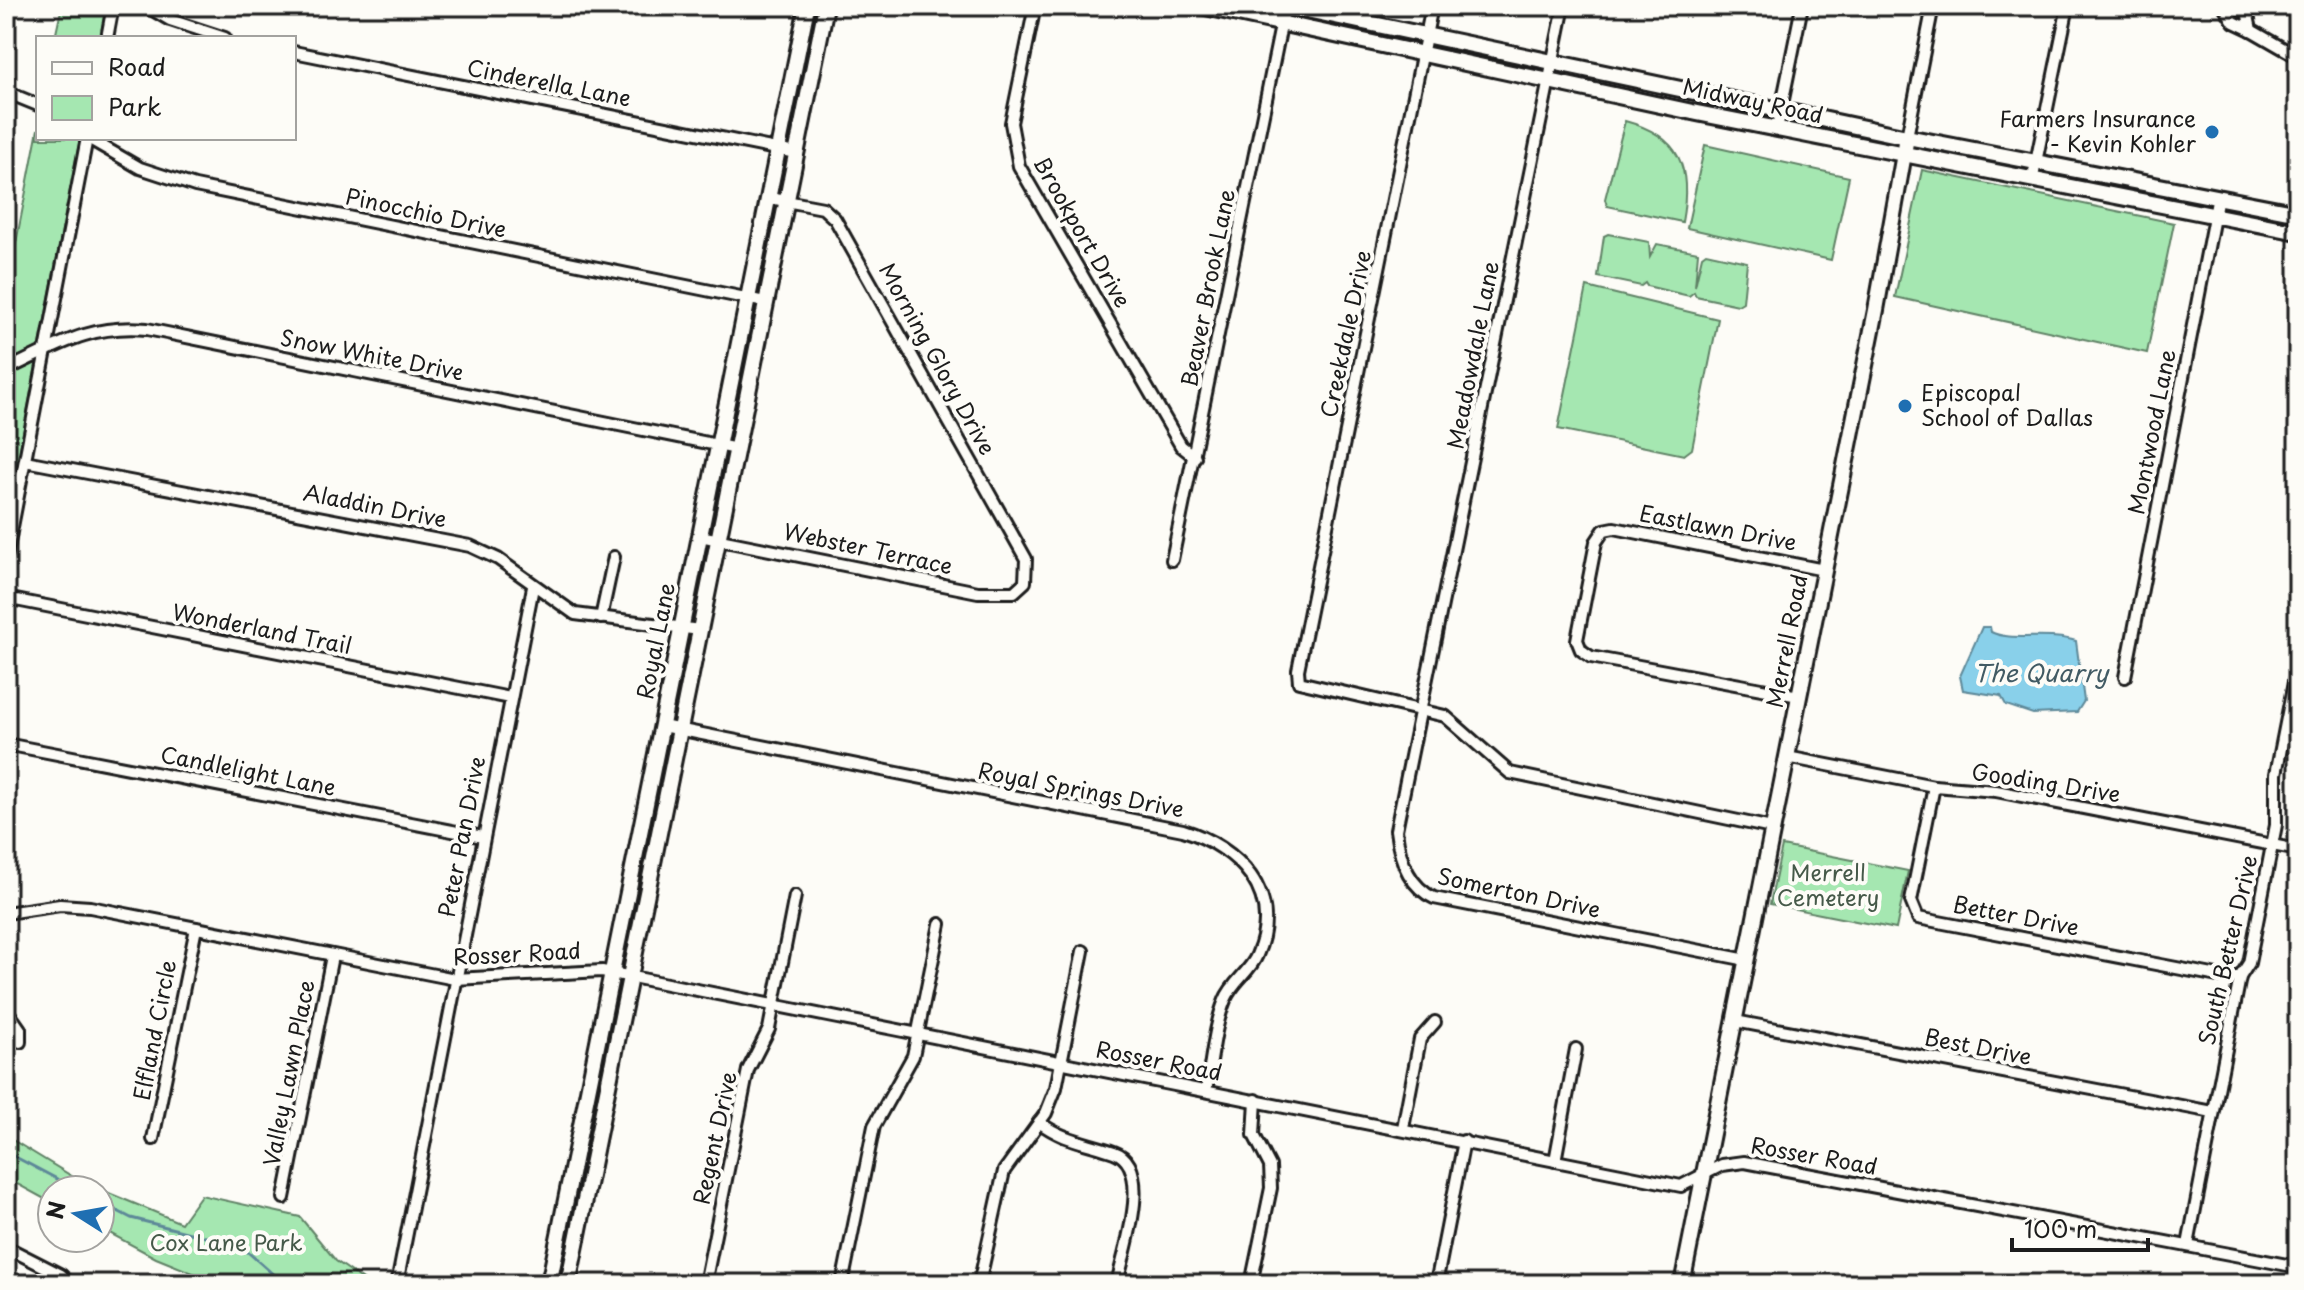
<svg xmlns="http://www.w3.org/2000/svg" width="2304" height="1290" font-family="'Playpen Sans',sans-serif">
	<rect width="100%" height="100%" fill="#fdfcf7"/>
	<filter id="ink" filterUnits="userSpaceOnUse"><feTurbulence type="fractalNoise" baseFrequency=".0125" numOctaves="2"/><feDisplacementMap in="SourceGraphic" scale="16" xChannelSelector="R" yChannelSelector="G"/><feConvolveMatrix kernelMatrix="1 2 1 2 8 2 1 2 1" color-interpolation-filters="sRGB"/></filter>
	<g filter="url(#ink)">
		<g fill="#a5e7b1" stroke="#608266" stroke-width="2">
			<path d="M62 6H106L100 38H55Z"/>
			<path d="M1625 121C1681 136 1692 168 1682 222L1607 206 1605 199Z"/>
			<path d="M38 129V138H80L6 521V295Z"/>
			<path d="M1705 145 1849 177 1831 260 1687 228Z"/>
			<path d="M1922 170 2174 223 2147 353 1895 297Z"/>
			<path d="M1608 234 1649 242 1650 257 1657 244 1698 252 1695 286 1702 256 1706 253 1747 262 1743 302 1738 305 1696 296 1694 292 1689 296 1647 286 1645 283 1641 286 1598 277 1604 236Z"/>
			<path d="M1587 287 1718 319 1692 449 1684 455 1558 429Z"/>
			<path d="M1782 846 1908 871 1896 929 1770 904Z"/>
			<path d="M6 1136 80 1181 181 1223 201 1195 300 1217 336 1261 369 1284H220L156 1258 100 1228V1190H52V1203L6 1178Z"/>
		</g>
		<path fill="#89d0ea" stroke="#5d8898" stroke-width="2" d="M1982 627H1990L1991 632C2010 642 2049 632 2076 641L2084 701 2077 712 2033 714 2006 705 2001 696 1963 690 1960 676Z"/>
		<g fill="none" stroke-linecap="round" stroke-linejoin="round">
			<g stroke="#5d8898" stroke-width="3">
				<path d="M6 1152 78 1190"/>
				<path d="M100 1202 131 1218 241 1246 284 1284"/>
			</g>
			<g stroke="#1c1c1c" stroke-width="16">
				<g id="street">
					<path d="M146 6 170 20 225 38"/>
					<path d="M1035 6 1011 123 1019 166 1181 446 1195 457"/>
					<path d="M1432 6 1298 670 1299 682 1445 716 1510 773 1772 828"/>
					<path d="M1564 6 1396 830C1399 857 1408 886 1434 898L1747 960"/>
					<path d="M2224 6 2234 22 2251 30"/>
					<path d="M2246 6 2251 30 2298 57"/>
					<path d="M107 38 113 6"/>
					<path d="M294 52 796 153"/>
					<path d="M6 92 38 105"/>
					<path d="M1777 129 1802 6"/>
					<path d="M1907 137 1933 6"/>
					<path d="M88 138 140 168 195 186 765 302"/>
					<path d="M2033 177 2068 6"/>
					<path d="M6 370C57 346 88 324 147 329L737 449"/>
					<path d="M25 461 470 546 498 559 575 614 700 630"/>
					<path d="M700 536 978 592H1014L1025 582 1026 559 835 219 823 208 770 198"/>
					<path d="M6 558 87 138"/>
					<path d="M1172 560 1285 6"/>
					<path d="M6 598 510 698"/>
					<path d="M601 618 614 557"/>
					<path d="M2125 677 2218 196"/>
					<path d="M1799 696 1591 657 1581 650 1577 640 1596 542 1604 530 1614 528 1824 570"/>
					<path d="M662 726 1183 830C1238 847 1284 893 1257 955 1250 972 1232 982 1225 1000 1214 1027 1212 1061 1206 1090"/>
					<path d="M6 744 483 837"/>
					<path d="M1787 757 1934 786 1996 791 2298 850"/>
					<path d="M1934 786 1911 901 1918 918 2223 977H2240"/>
					<path d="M6 913 60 905 90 907 455 979 602 971 1681 1186 1722 1165 1744 1162 2298 1267"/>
					<path d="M6 1009 20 1029V1042"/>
					<path d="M1735 1021 2213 1112"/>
					<path d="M1039 1122C1064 1141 1086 1142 1114 1152 1155 1166 1123 1253 1117 1284"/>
					<path d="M1403 1128 1420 1039 1435 1022"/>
					<path d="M153 1139 196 928"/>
					<path d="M1555 1161 1576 1049"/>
					<path d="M284 1198 332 956"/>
					<path d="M2188 1245 2240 977 2249 963 2276 825V774L2298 662"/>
					<path d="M6 1247 61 1275 70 1284"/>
					<path d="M397 1284 533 587"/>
					<path d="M705 1284 748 1070 769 1029 795 896"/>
					<path d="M842 1284 874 1126 913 1056 940 924"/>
					<path d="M979 1284 1004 1171 1046 1113 1056 1088 1083 951"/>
					<path d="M1251 1284 1271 1188 1270 1166 1254 1135 1256 1100"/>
					<path d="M1436 1284 1464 1141"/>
				</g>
			</g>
			<g stroke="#1c1c1c" stroke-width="20">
				<g id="secondary">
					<path d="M1201 6 1697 113 2298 232"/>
					<path d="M1288 6 1907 137 2298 213"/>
					<path d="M549 1284 807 6"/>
					<path d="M568 1284 826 6"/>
					<path d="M1682 1284 1876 310 1907 137"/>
				</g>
			</g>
			<use href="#street" stroke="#fdfcf7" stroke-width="10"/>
			<use href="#secondary" stroke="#fdfcf7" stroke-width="14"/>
		</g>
	</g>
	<g fill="#1f6fb2" stroke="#fdfcf7" stroke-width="3">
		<circle cx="2212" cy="132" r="8"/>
		<circle cx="1905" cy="406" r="8"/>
	</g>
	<g text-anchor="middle" stroke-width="8" stroke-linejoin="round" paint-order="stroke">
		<g font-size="22" fill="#1c1c1c" stroke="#fdfcf7">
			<text transform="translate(549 83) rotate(11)" y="8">Cinderella Lane</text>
			<text transform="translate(1753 101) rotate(12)" y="8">Midway Road</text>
			<text transform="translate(426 213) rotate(12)" y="8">Pinocchio Drive</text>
			<text transform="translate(1082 232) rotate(60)" y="8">Brookport Drive</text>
			<text transform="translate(1208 288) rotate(-79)" y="8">Beaver Brook Lane</text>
			<text transform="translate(1346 334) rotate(-78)" y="8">Creekdale Drive</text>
			<text transform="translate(372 355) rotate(11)" y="8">Snow White Drive</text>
			<text transform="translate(1473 355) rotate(-79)" y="8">Meadowdale Lane</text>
			<text transform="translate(937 359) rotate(61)" y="8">Morning Glory Drive</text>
			<text transform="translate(2152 432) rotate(-79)" y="8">Montwood Lane</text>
			<text transform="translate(375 506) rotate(11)" y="8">Aladdin Drive</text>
			<text transform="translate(1718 528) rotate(11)" y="8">Eastlawn Drive</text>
			<text transform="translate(868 549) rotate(12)" y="8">Webster Terrace</text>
			<text transform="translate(262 629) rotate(11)" y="8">Wonderland Trail</text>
			<text transform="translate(656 641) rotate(-79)" y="8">Royal Lane</text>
			<text transform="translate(1787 641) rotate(-79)" y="8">Merrell Road</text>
			<text transform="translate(248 771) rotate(11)" y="8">Candlelight Lane</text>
			<text transform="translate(2046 783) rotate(9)" y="8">Gooding Drive</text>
			<text transform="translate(1081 790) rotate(11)" y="8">Royal Springs Drive</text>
			<text transform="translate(462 837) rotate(-79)" y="8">Peter Pan Drive</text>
			<text transform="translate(1519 893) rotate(12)" y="8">Somerton Drive</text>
			<text transform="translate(2016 916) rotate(11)" y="8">Better Drive</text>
			<text transform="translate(2228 950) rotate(-77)" y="8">South Better Drive</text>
			<text transform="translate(517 954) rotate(-3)" y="8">Rosser Road</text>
			<text transform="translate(155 1030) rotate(-79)" y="8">Elfland Circle</text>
			<text transform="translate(1978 1047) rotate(11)" y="8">Best Drive</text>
			<text transform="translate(1159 1061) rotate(11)" y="8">Rosser Road</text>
			<text transform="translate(289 1073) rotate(-79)" y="8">Valley Lawn Place</text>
			<text transform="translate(715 1138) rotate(-78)" y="8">Regent Drive</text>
			<text transform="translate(1814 1156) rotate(10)" y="8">Rosser Road</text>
		</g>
		<g font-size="22" fill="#1c1c1c" stroke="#fdfcf7" text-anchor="end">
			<text x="2196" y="127">Farmers Insurance<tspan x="2196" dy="25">- Kevin Kohler</tspan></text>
			<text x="1921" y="401" text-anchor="start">Episcopal<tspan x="1921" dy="25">School of Dallas</tspan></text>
		</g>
		<g font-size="22" fill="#455949" stroke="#fdfcf7">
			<text x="1828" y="881">Merrell<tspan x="1828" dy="25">Cemetery</tspan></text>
			<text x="226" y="1251">Cox Lane Park</text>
		</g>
		<g font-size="24" font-style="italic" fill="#425b64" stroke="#fdfcf7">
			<text x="2041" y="682">The Quarry</text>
		</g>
	</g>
	<rect width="2304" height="1290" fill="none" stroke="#fdfcf7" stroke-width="32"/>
	<rect x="16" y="16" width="2272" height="1258" fill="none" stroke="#1c1c1c" stroke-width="3" filter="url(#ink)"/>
	<rect x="36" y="36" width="260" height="104" fill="#fdfcf7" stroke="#a3a29f" stroke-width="2"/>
	<rect x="52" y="62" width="40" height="12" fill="#fdfcf7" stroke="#a3a29f" stroke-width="2"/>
	<text x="108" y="76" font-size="24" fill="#1c1c1c">Road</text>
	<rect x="52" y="96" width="40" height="24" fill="#a5e7b1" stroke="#a3a29f" stroke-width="2"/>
	<text x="108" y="116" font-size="24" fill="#1c1c1c">Park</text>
	<g transform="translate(76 1214) rotate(281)"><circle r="38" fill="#fdfcf7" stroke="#a3a29f" stroke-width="2"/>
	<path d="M0-6L14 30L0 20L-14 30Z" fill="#1f6fb2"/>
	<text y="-12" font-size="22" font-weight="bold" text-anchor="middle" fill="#1c1c1c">N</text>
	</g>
	<path d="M2012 1238v12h136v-12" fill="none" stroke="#1c1c1c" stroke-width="4"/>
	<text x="2024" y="1238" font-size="24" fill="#1c1c1c" stroke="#fdfcf7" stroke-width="6" paint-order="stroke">100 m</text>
</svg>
